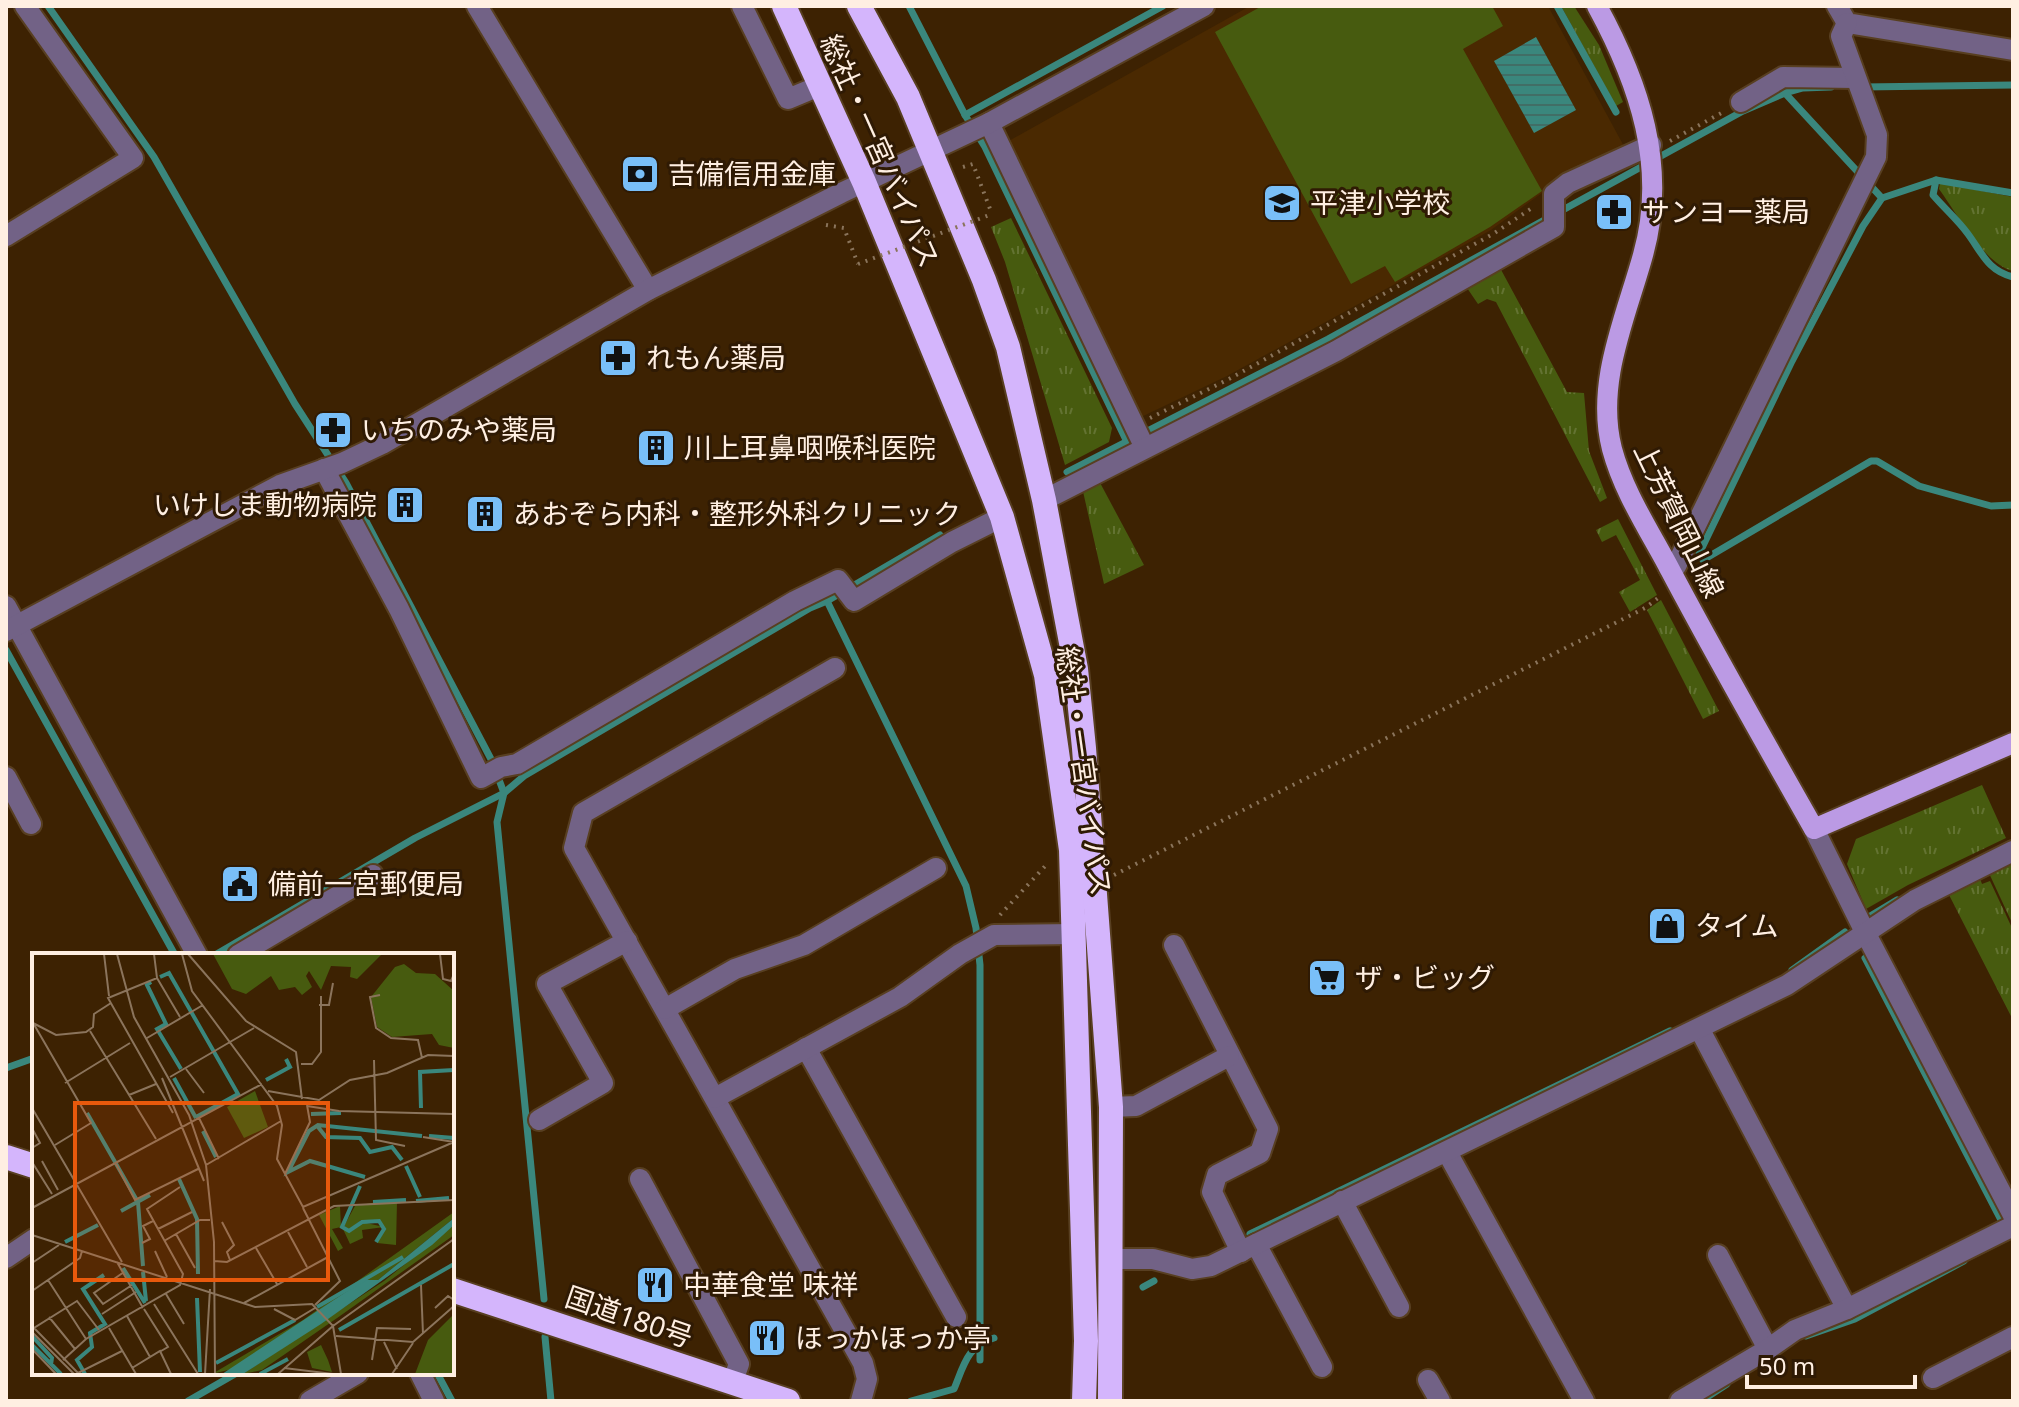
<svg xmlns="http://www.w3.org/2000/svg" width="2019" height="1407" font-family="'Noto Sans','Noto Sans JP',sans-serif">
	<defs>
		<pattern id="grass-tufts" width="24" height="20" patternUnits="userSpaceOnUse" patternTransform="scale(2)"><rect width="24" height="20" fill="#475b0f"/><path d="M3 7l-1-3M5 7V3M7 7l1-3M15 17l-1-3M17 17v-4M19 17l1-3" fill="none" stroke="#637332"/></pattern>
		<pattern id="water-rules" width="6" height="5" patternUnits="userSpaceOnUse" patternTransform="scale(2)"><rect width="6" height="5" fill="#3a877d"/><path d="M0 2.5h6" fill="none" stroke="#416e66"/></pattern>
	</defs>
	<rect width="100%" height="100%" fill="#3d2202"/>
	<path fill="#4a2901" d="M1250 6H1548L1626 150 1564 177 1491 230 1395 284 1227 376 1137 419 1007 142Z"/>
	<g fill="url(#grass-tufts)">
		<path d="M1561 6H1574L1599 45 1623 102 1616 106Z"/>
		<path d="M1940 183 2013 197V271C1985 265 1956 212 1939 189Z"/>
		<path d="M1011 218 1112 428 1109 442 1065 465 1005 262 991 227Z"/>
		<path d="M1499 266 1567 392 1584 393 1589 451 1607 498 1600 502 1496 302 1487 299 1478 304 1465 285Z"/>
		<path d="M1098 479 1144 565 1104 584 1082 487Z"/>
		<path d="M1618 519 1657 595 1630 612 1619 592 1640 580 1616 535 1602 542 1596 530Z"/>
		<path d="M1661 600 1719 711 1703 719 1647 610Z"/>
		<path d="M1982 785 2006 838 1908 885 1866 909 1847 864 1856 839Z"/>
		<path d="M2013 859V925L1988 871Z"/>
		<path d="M1979 876 1982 884 1990 881 2013 930V1020L1947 891Z"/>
	</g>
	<path fill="#475b0f" d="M1262 6H1492L1503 26 1463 49 1542 191 1490 227 1395 282 1385 266 1351 284 1215 32Z"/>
	<path fill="url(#water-rules)" d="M1536 37 1576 110 1534 133 1494 61Z"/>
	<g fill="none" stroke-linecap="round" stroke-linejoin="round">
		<g stroke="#3a877d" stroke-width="7">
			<path d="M48 6 154 157 295 404 346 483 492 761 504 793 497 822 544 1299"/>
			<path d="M909 6 965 115 985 147 1127 442"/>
			<path d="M1557 6 1616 112"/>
			<path d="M1863 87 2013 85"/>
			<path d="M1785 93 1803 88 1831 87"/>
			<path d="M965 115 1163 6"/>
			<path d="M1936 180 1933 195C1944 208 1958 220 1968 234 1982 253 1988 271 2013 277"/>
			<path d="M2013 193 1936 180 1882 198 1863 226 1792 361 1699 554 1703 560 1871 461H1877L1919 486 1991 506 2013 505"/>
			<path d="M1067 472 1328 339 1743 111 1785 93 1882 198"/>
			<path d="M827 601 966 886 976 928 980 965V1360"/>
			<path d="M6 650 175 955"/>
			<path d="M1867 918 1897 900"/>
			<path d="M215 955 415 838 504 793 524 776 810 608 827 601 940 535"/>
			<path d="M1865 958 2001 1220V1230"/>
			<path d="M1792 970 1845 932"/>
			<path d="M6 1068 34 1058"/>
			<path d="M1250 1234 1670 1031"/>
			<path d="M1143 1287 1154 1281"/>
			<path d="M1806 1336 1855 1319 1964 1261"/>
			<path d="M545 1337 551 1401"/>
			<path d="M437 1373 452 1401"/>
			<path d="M188 1401 235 1374"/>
			<path d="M911 1401 954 1389C964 1365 967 1346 994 1338"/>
			<path d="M1701 1401 1727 1384"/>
		</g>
		<g stroke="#583f21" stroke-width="24">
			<g id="minor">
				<path d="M477 6 648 290"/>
				<path d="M742 6 788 99 819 86"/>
				<path d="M1837 6 1847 23 2013 50"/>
				<path d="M1741 102 1783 77 1855 78"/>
				<path d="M989 123 1145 448"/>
				<path d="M6 236 133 158 25 6"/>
				<path d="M324 469 399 609 481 778 501 767 517 764 795 601 838 580 854 601 952 542 1002 517"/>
				<path d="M1044 500 1336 351 1554 227V194L1568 183 1651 145"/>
				<path d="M1669 568 1676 566 1876 157 1877 135 1841 36 1847 23"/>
				<path d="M6 606 197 955"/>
				<path d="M6 631 280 485 342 463 382 444 648 290 841 193 989 123 1204 6"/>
				<path d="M835 668 583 813 574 848 863 1363 867 1379 861 1401"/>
				<path d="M6 777 31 824"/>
				<path d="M1814 829 1866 934 2013 1215"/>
				<path d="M1174 945 1268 1129 1260 1153 1217 1175 1212 1192 1241 1252"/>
				<path d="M238 955 373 875"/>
				<path d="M665 1009 735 969 804 945 936 868"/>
				<path d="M1700 1030 1847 1309"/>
				<path d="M806 1048 956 1317"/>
				<path d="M715 1098 900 997 960 954 994 935 1074 934"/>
				<path d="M1111 1107 1136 1106 1229 1056"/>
				<path d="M539 1120 603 1083 547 984 627 941"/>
				<path d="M1447 1152 1584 1401"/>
				<path d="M640 1179 739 1364 732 1383"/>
				<path d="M1342 1201 1399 1307"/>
				<path d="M1256 1244 1322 1367"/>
				<path d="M1718 1255 1768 1349"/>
				<path d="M6 1258 34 1239"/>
				<path d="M1110 1259H1153L1192 1269 1211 1266 1787 985 1915 900 2013 851"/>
				<path d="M420 1373 434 1401"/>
				<path d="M1933 1378 2013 1337"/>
				<path d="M1428 1380 1440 1401"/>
				<path d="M310 1401 358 1373"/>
				<path d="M1680 1401 1768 1349 1795 1330 1847 1309 2013 1226"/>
			</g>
		</g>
		<g stroke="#583f21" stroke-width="24">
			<path id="major" d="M1597 6C1639 83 1668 167 1643 255 1626 317 1595 383 1612 449 1623 490 1647 527 1667 564 1714 653 1764 741 1814 829L2013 743"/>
		</g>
		<g stroke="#583f21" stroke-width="28">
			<g id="highway">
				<path d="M784 6 864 182 1002 517 1046 675 1071 850 1086 1341 1084 1401"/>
				<path d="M859 6 908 97 984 280 1008 347 1044 500 1076 669 1084 748 1111 1107 1110 1401"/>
				<path d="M6 1157 34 1166"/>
				<path d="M452 1290 788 1401"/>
			</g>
		</g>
		<g stroke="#8a745b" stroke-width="4" stroke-dasharray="2 6" stroke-linecap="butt">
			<path d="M1670 141 1725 111"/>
			<path d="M963 167 973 164 992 214"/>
			<path d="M826 225 844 228 858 264"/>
			<path d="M1150 418 1229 379 1493 234 1535 206"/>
			<path d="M1114 875 1645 608 1662 595"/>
			<path d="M1000 915 1048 863"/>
		</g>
		<use href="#minor" stroke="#726286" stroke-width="20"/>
		<use href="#major" stroke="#bb9ae4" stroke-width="20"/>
		<use href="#highway" stroke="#d4b5fc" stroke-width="24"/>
		<path stroke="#8a745b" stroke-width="4" stroke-dasharray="2 6" stroke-linecap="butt" d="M858 264 992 214"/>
	</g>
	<defs>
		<g id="bank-square" transform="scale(2)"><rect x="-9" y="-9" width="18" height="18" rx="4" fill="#79bff8" stroke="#2f1a04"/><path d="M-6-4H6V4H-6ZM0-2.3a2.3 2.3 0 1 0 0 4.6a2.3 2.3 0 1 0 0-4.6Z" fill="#111"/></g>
		<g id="school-square" transform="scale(2)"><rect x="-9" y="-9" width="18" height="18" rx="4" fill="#79bff8" stroke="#2f1a04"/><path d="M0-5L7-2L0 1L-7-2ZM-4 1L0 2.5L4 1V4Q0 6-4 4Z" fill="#111"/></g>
		<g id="pharmacy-square" transform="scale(2)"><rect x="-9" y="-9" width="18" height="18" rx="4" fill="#79bff8" stroke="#2f1a04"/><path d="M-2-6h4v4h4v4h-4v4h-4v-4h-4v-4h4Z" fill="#111"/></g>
		<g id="building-square" transform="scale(2)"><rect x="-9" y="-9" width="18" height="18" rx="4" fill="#79bff8" stroke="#2f1a04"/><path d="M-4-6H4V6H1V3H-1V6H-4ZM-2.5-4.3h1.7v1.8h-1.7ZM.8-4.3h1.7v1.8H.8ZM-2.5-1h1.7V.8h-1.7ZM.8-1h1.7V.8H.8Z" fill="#111"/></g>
		<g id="civic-square" transform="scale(2)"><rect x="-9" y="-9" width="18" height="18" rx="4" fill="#79bff8" stroke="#2f1a04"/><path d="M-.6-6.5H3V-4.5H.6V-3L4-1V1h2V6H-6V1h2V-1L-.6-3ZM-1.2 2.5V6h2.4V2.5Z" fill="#111"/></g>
		<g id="shop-square" transform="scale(2)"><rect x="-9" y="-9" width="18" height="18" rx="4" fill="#79bff8" stroke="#2f1a04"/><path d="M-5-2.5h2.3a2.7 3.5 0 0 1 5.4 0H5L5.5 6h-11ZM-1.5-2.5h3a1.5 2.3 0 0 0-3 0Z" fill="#111"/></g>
		<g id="supermarket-square" transform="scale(2)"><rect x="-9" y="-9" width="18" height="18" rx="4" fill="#79bff8" stroke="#2f1a04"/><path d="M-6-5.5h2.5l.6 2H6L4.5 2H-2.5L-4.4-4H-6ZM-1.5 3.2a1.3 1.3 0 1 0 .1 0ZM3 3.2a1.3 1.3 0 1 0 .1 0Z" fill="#111"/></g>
		<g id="restaurant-square" transform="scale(2)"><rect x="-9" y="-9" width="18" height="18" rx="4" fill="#79bff8" stroke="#2f1a04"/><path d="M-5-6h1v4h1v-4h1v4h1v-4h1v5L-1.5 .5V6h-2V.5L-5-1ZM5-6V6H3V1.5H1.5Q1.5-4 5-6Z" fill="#111"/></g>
	</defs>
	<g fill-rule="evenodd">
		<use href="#bank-square" x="640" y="174"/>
		<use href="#school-square" x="1282" y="203"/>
		<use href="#pharmacy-square" x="1614" y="212"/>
		<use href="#pharmacy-square" x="618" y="358"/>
		<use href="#pharmacy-square" x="333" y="430"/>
		<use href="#building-square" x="656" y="448"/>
		<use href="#building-square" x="405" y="505"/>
		<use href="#building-square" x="485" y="514"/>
		<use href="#civic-square" x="240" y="884"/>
		<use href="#shop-square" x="1667" y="926"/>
		<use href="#supermarket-square" x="1327" y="978"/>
		<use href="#restaurant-square" x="655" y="1285"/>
		<use href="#restaurant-square" x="767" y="1338"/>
	</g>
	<g text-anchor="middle" stroke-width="6" stroke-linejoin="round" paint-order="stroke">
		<g font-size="28" fill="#ffefe2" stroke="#2f1a04">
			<text transform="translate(880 151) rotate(66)" y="10">総社・一宮バイパス</text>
			<text transform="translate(1679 520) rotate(64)" y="10">上芳賀岡山線</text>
			<text transform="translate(1084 771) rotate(82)" y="10">総社・一宮バイパス</text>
			<text transform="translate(629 1317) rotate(19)" y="10">国道180号</text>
		</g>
		<g font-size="28" fill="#ffefe2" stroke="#2f1a04" text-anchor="start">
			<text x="668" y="184">吉備信用金庫</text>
			<text x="1310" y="213">平津小学校</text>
			<text x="1642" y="222">サンヨー薬局</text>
			<text x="646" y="368">れもん薬局</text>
			<text x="361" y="440">いちのみや薬局</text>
			<text x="684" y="458">川上耳鼻咽喉科医院</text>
			<text x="377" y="515" text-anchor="end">いけしま動物病院</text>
			<text x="513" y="524">あおぞら内科・整形外科クリニック</text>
			<text x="268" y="894">備前一宮郵便局</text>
			<text x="1695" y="936">タイム</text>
			<text x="1355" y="988">ザ・ビッグ</text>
			<text x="683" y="1295">中華食堂 味祥</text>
			<text x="795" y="1348">ほっかほっか亭</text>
		</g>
	</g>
	<g transform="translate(32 953)">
		<rect width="422" height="422" fill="#3d2202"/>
		<path d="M345 249H365L364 292 345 290 353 277 348 267H329L317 277 312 273 323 253ZM308 253 309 274 300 276 311 295 306 298 287 262ZM422 259V265L346 327H332L200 416 180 421 271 367ZM330 269 352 274 330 277 331 285 318 291 311 276 320 278ZM422 272V282L308 363 230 417 211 421 352 328Z" fill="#475b0f"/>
		<path d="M181 1H350L325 26 318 24 319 14 299 13 289 37 277 18 274 23 280 34 270 42 263 34 247 37 239 23 214 41 200 36ZM372 11 384 20 403 21 422 38V95L407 92 400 81 360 84 345 74 339 44 363 14ZM422 361V421H383L396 387Z" fill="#475b0f"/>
		<path d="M223 138 236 174 212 185 195 154ZM289 392 296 407 300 419 280 415 275 399Z" fill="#475b0f"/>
		<path d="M422 265V272L400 292 289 371 211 421H190L332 327H346Z" fill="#3a877d"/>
		<path fill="none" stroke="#3a877d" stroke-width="4" d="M128 24 137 20 206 141 164 164M119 29 115 32 134 71 125 76 149 116M142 125 164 165M234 127 258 114 254 106M389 155 388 119 422 117M55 160 106 249 111 313M279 161 309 160M286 174 294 184 328 185 338 199 360 194 370 207M171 178 184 204M397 183 422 185M374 213 388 244M333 224 278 208 256 219 277 178 286 172 390 183M147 226 165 266 166 321M328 233 310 274 317 278 330 269 347 268 352 276 344 289M384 248 417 245M341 249 374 247M89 258 118 242M33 289 66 272M91 315 113 350M111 319 114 348M165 345 168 419M285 354 371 304M307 377 422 311M0 383 20 405 19 412M0 392 29 421M184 410 263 367M53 421 45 407 60 394 58 380 73 371 51 336 72 322M228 421 256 406"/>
		<path fill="none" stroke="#8b745c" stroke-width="2" d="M72 1 77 43M85 1 102 64 157 162 174 212 182 289 183 421M122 1 125 25M150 1 160 38 245 153 250 172 245 206 271 254 422 189M156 1 214 68 264 99 270 146M408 1 411 26 419 28 422 21M348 42 338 44 344 75 359 85 386 87 390 105M287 52H297L301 30M0 68 59 170 23 192M1 70 24 82 54 79 61 74 62 61 79 50M58 78 124 186M115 85 171 52M342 107 344 187 373 193M269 111H280L289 99V43M154 116 172 140M138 124 222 75M130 125 172 228M33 130 98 90M236 138 287 147 318 127 355 120 396 102 422 103M97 142 124 131M275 153 307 158 422 161M0 155 90 309M141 160 76 45 125 25 148 64M167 165 187 206M391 184 422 189M0 195 8 190 1 177M10 208 26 237M0 209 20 241M83 209 103 247 166 216M174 212 249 168M253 221 278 169 275 152M0 255 230 131M271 255 308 328 283 352M190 269 202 292 195 299 198 307M126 276 160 259M256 279 275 314M144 281 163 315M0 282 223 354 280 351 301 373 422 286M132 288 168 267H178M110 290 118 286 111 273 121 268M224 295 245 331M123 298 135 324M182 308 195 309 302 253 422 247M85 309 111 355M0 310 27 292M92 319 62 340 71 351 100 332M16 327 54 386M389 332 391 381M0 338 48 305 50 298M134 341 152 371M212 350 296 304M122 351 166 421M403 355 416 343 422 347M112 356 136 394 129 398M242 356 263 367 283 355M70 361 104 339M95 363 118 404M17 364 43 396M77 375 104 421M67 377 45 348 2 375 46 420 90 398M0 379 42 421M304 383 381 389 422 353M352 389 365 416M0 396 24 421M31 407 54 386 148 332 151 321 115 256 148 234M340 407 345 375 379 376M100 415 128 398 139 421M252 415 301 421M173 421 178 336M246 421 301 373 309 421M360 421 381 390"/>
		<path fill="#e8590c" fill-opacity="0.15" stroke="#e8590c" stroke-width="4" d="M43 150H296V327H43Z"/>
		<rect width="422" height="422" fill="none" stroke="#ffefe2" stroke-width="4"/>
	</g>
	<rect width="2019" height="1407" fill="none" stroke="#ffefe2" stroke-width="16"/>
	<path d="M1747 1375v12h168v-12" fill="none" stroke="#ffefe2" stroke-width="4"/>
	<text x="1759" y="1375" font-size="24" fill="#ffefe2" stroke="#2f1a04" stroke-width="6" paint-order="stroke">50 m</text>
</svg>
